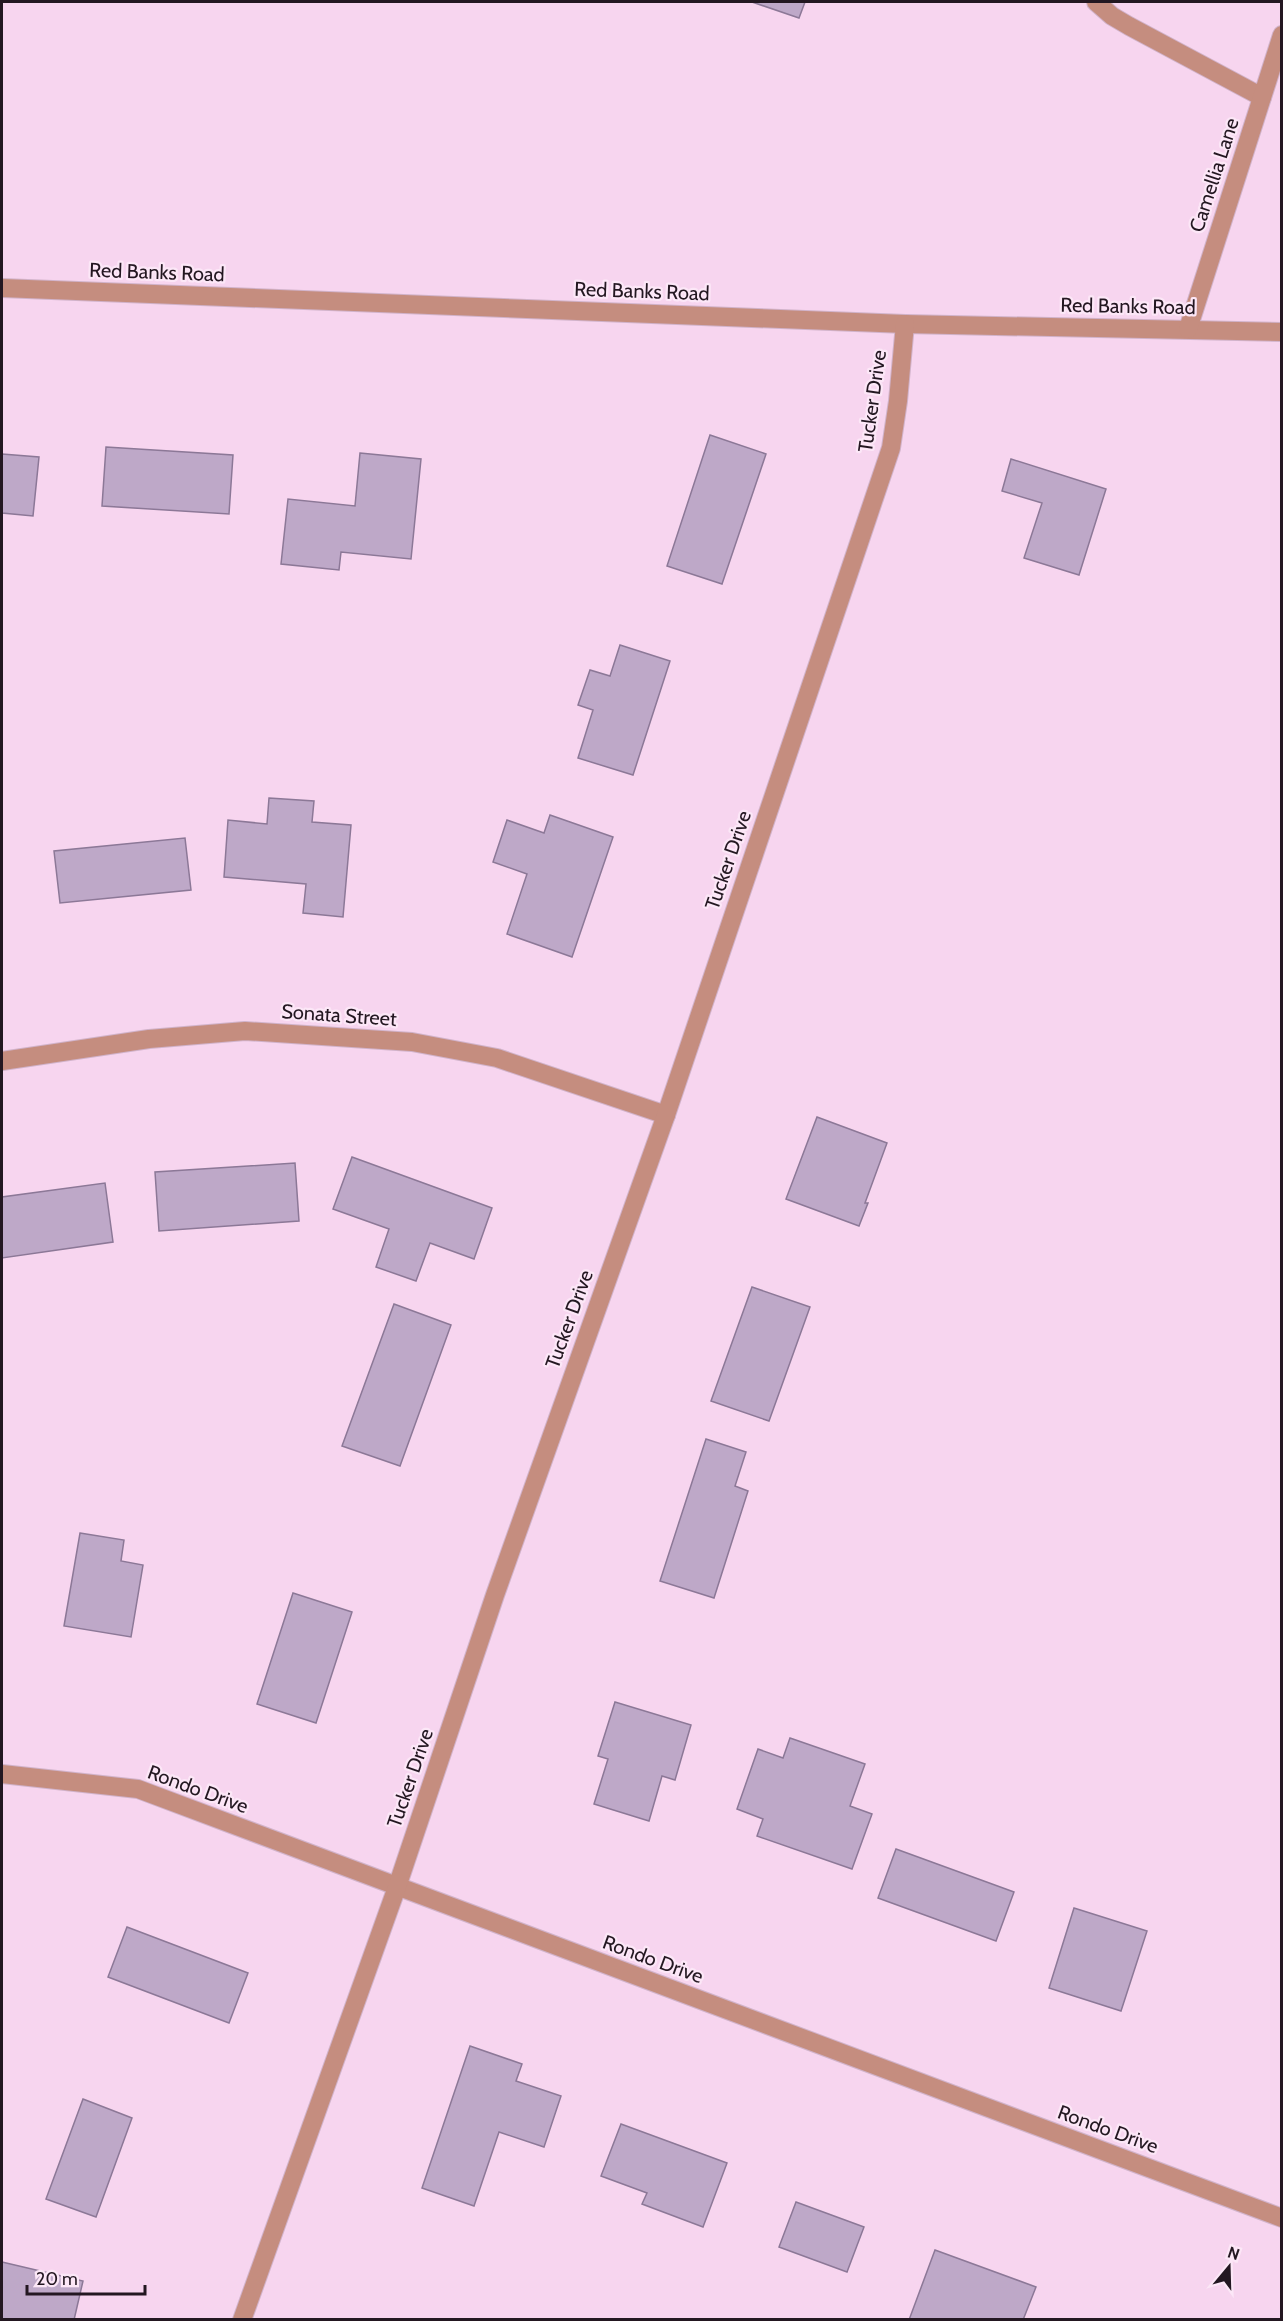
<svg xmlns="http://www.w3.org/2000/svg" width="1283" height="2321" font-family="Cabin,sans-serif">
	<rect width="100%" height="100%" fill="#f7d5ef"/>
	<g fill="#bea8c8" stroke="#8c7897" stroke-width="1.5">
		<path d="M752 2H805L799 18Z"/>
		<path d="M710 435 766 454 722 584 667 566Z"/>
		<path d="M106 447 233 455 229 514 102 506Z"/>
		<path d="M360 453 421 459 411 559 341 552 339 570 281 564 288 499 355 506Z"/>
		<path d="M2 454 39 457 33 516 2 513Z"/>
		<path d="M1011 459 1106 489 1079 575 1024 558 1042 503 1002 491Z"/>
		<path d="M620 645 670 661 633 775 578 758 593 710 578 705 590 670 610 676Z"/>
		<path d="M269 798 314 801 312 822 351 825 343 917 303 913 306 884 224 877 228 820 267 824Z"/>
		<path d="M550 815 613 837 572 957 507 934 527 874 493 862 507 820 544 833Z"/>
		<path d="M185 838 191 890 60 903 54 851Z"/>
		<path d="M817 1117 887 1143 865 1203H868L859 1226 786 1199Z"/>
		<path d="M352 1157 492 1208 474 1259 430 1243 416 1281 376 1267 389 1229 333 1209Z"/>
		<path d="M295 1163 299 1221 159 1231 155 1172Z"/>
		<path d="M105 1183 113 1242 2 1258V1197Z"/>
		<path d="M752 1287 810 1307 769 1421 711 1401Z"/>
		<path d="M394 1304 451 1325 400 1466 342 1446Z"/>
		<path d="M706 1439 746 1452 735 1486 748 1491 714 1598 660 1581Z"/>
		<path d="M80 1533 124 1540 121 1561 143 1565 131 1637 64 1626Z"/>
		<path d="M293 1593 352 1612 316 1723 257 1704Z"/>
		<path d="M615 1702 691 1725 675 1780 662 1776 649 1821 594 1804 608 1759 598 1756Z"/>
		<path d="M790 1738 865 1764 850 1806 872 1814 852 1869 757 1836 763 1819 737 1809 758 1749 783 1758Z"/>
		<path d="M896 1849 1014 1892 996 1941 878 1898Z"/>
		<path d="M1074 1908 1147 1931 1121 2011 1049 1988Z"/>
		<path d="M127 1927 248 1973 229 2023 108 1977Z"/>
		<path d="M470 2046 522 2064 516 2081 561 2096 544 2147 499 2132 474 2206 422 2188Z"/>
		<path d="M83 2099 132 2118 96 2217 46 2199Z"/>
		<path d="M621 2124 727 2163 703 2227 642 2204 647 2193 601 2176Z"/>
		<path d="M796 2202 864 2227 847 2272 779 2247Z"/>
		<path d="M935 2250 1036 2287 1023 2320H909Z"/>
		<path d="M2 2262 83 2281 74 2320H2Z"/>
	</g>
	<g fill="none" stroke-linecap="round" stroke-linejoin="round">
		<g stroke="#d1b3ca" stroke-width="20">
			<g id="minor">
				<path d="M1096 2 1112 16 1129 26 1262 97"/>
				<path d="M2 288 905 324 1282 332"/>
				<path d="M1188 329 1282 35"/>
				<path d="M2 1061 149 1039 245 1031 412 1042 497 1058 666 1115"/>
				<path d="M2 1774 138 1789 1282 2218"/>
				<path d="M242 2320 397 1887 495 1595 666 1115 891 448 898 401 905 324"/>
			</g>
		</g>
		<use href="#minor" stroke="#c58d7f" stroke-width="18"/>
	</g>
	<g text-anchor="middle" stroke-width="4.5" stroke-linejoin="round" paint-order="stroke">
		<g font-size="20" fill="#231721" stroke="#fce7f7">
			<text transform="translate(1214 175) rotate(-72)" y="7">Camellia Lane</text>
			<text transform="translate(157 272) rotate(2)" y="7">Red Banks Road</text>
			<text transform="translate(642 291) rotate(2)" y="7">Red Banks Road</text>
			<text transform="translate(1128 306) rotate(1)" y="7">Red Banks Road</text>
			<text transform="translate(872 401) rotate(-82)" y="7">Tucker Drive</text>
			<text transform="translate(728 860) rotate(-71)" y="7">Tucker Drive</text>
			<text transform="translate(339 1015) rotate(4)" y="7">Sonata Street</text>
			<text transform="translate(569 1319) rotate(-70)" y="7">Tucker Drive</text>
			<text transform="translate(410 1778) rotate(-71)" y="7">Tucker Drive</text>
			<text transform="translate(198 1789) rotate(20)" y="7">Rondo Drive</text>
			<text transform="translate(653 1959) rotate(20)" y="7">Rondo Drive</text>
			<text transform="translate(1108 2129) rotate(20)" y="7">Rondo Drive</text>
		</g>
	</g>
	<rect width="1283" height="2321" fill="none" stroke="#231721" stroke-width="6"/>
	<g transform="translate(1229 2267) rotate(19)" stroke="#fce7f7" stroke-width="4.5" paint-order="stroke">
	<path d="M0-4.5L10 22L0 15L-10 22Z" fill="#231721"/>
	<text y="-9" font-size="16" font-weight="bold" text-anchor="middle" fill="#231721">N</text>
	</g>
	<path d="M27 2285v9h118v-9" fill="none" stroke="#231721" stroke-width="3"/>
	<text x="36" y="2285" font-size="18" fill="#231721" stroke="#fce7f7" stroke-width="4.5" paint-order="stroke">20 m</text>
</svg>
